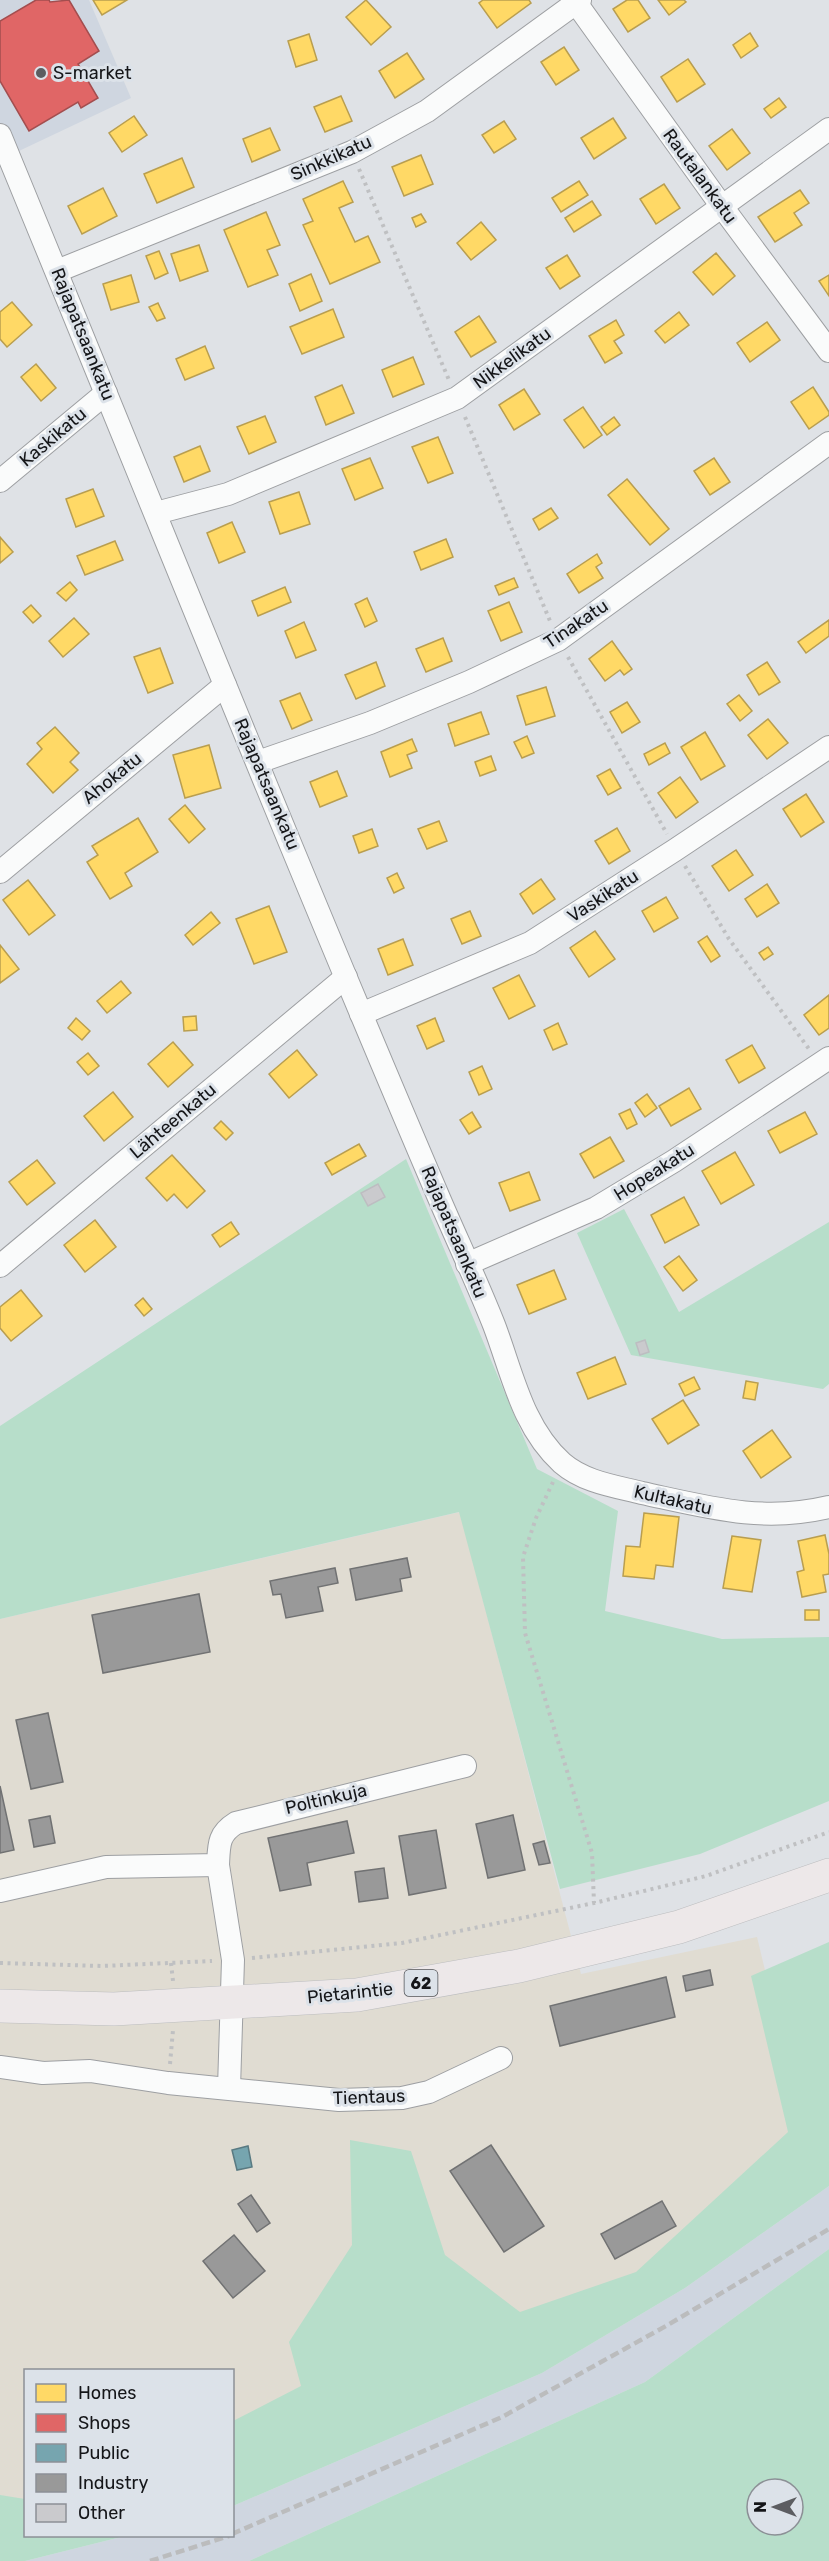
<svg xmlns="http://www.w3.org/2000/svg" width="829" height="2561" font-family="Rubik,sans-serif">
	<rect width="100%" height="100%" fill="#dfe2e6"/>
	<g fill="#cfd6e0">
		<path d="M0 0H89L131 98 2 159 0 156Z"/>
		<path d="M829 2186V2249L645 2382 249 2561H25L125 2536H232L233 2506 542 2373 685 2288Z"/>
	</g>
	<path fill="#e0dcd2" d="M460 1512 581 1974 757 1937 809 2153 652 2276 233 2467 232 2370H26L25 2502H0V1619Z"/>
	<g fill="#b7deca" fill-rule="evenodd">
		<path d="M406 1159 537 1469 618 1511 605 1611 722 1639 829 1637V1801L700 1854 560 1889 459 1512 0 1619V1426Z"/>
		<path d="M624 1209 679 1312 829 1222V1384L823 1389 631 1355 577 1233Z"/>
		<path d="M829 1942V2186L685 2288 542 2373 233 2506V2421L301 2386 289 2342 352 2245 350 2140 411 2151 445 2255 520 2312 636 2272 788 2132 751 1976Z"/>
		<path d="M829 2249V2561H249L645 2382ZM757 2489H793V2525H757Z"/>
		<path d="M0 2495 25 2499 26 2536H125L25 2561H0Z"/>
	</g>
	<g fill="#ffd966" stroke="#b99e4f" stroke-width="1.5">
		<path d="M93 0H127L102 15Z"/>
		<path d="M366 0 391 27 371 45 346 17Z"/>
		<path d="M483 0H529L531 3 497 28 479 3Z"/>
		<path d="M627 0H638L650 18 628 32 613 9Z"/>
		<path d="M658 0H684L686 2 669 15Z"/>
		<path d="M750 33 758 46 741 58 733 45Z"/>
		<path d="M309 34 317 60 296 67 288 41Z"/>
		<path d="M564 47 579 70 556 85 541 62Z"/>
		<path d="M407 53 424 79 395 98 379 71Z"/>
		<path d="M688 59 705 84 677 102 661 77Z"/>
		<path d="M341 96 352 121 325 132 314 107Z"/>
		<path d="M779 98 786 107 771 118 764 109Z"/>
		<path d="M134 116 147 135 122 152 109 133Z"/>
		<path d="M613 118 626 138 594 159 581 138Z"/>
		<path d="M504 121 516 139 494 153 482 135Z"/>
		<path d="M270 128 280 150 252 162 243 139Z"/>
		<path d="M732 129 750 153 727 170 709 146Z"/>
		<path d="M421 155 433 184 404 196 392 167Z"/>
		<path d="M182 158 194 187 157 203 144 174Z"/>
		<path d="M343 181 353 202 339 208 355 242 368 236 380 262 330 284 303 225 313 221 303 199Z"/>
		<path d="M579 181 588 195 561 212 552 198Z"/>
		<path d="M664 184 680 208 656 224 640 199Z"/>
		<path d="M103 188 117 216 82 234 68 206Z"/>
		<path d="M800 190 809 203 794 213 802 225 775 242 758 217Z"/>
		<path d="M592 201 601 215 574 232 565 218Z"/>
		<path d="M266 212 280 245 267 250 278 275 248 287 224 230Z"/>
		<path d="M421 214 426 222 416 227 412 218Z"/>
		<path d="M481 222 496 240 471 260 457 243Z"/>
		<path d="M199 245 208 271 180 281 171 254Z"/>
		<path d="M159 251 168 273 155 279 146 256Z"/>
		<path d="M716 253 735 276 713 295 693 272Z"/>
		<path d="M567 255 580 276 560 289 546 268Z"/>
		<path d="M311 274 322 301 300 311 289 284Z"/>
		<path d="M131 275 139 302 111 310 103 284Z"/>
		<path d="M829 275V296L819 281Z"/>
		<path d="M12 302 32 325 7 347 0 339V312Z"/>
		<path d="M158 303 165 318 157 321 149 307Z"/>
		<path d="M333 309 344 337 302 354 290 327Z"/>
		<path d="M679 312 689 325 665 343 655 331Z"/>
		<path d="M479 316 496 342 471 357 455 332Z"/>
		<path d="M616 320 624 335 614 341 622 353 605 363 589 336Z"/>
		<path d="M767 322 780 340 750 362 737 343Z"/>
		<path d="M205 346 214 368 185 380 176 359Z"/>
		<path d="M413 357 424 384 393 397 382 370Z"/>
		<path d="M36 364 56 388 41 401 21 377Z"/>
		<path d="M342 385 354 413 326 425 315 397Z"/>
		<path d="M813 387 829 412V415L809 429 791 402Z"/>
		<path d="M524 389 540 414 514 430 499 405Z"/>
		<path d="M583 407 602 435 584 448 564 420Z"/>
		<path d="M265 416 276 442 249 454 237 427Z"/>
		<path d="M614 417 620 425 607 435 601 427Z"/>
		<path d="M438 437 453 473 428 483 412 447Z"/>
		<path d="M200 446 210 471 184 482 174 457Z"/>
		<path d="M370 458 383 488 355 500 342 469Z"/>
		<path d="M714 458 730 482 710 495 694 471Z"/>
		<path d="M627 479 669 529 650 545 608 495Z"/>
		<path d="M93 489 104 516 76 527 66 499Z"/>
		<path d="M299 492 310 524 280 534 269 502Z"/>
		<path d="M551 508 558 518 539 530 533 519Z"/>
		<path d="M232 522 245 552 219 563 207 533Z"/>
		<path d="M0 537 13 552 0 563Z"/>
		<path d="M446 539 453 557 421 570 414 552Z"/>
		<path d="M115 541 123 560 85 575 77 556Z"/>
		<path d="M597 554 602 563 596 567 603 578 579 593 567 574Z"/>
		<path d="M514 578 518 587 499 595 495 586Z"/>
		<path d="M70 582 77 590 66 601 57 593Z"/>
		<path d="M285 587 291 602 258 616 252 601Z"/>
		<path d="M367 598 377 621 365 627 355 604Z"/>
		<path d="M509 602 522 632 501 641 488 611Z"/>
		<path d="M31 605 41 616 33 623 23 612Z"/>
		<path d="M74 618 89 634 63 657 49 641Z"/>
		<path d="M829 620V636L806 653 798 642Z"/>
		<path d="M304 622 316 650 296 658 285 631Z"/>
		<path d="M443 638 452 661 426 672 416 649Z"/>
		<path d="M612 641 632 669 624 675 620 670 605 681 589 659Z"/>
		<path d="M160 648 173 683 148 693 134 657Z"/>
		<path d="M376 662 385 686 356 699 345 675Z"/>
		<path d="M767 662 780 682 759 695 747 675Z"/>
		<path d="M546 687 555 716 526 725 517 696Z"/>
		<path d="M300 693 312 720 292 729 280 701Z"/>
		<path d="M739 695 752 711 740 721 727 704Z"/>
		<path d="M627 702 640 722 622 733 610 712Z"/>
		<path d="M481 712 489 734 455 746 448 724Z"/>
		<path d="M768 719 788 743 767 759 748 735Z"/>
		<path d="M55 727 79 753 70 762 78 770 53 793 27 764 42 749 37 743Z"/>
		<path d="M705 732 725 766 701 780 681 747Z"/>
		<path d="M527 736 534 753 522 758 514 742Z"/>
		<path d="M412 739 417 751 407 755 412 768 390 777 381 752Z"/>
		<path d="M665 743 670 753 649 765 644 754Z"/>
		<path d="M209 745 221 788 185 798 173 755Z"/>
		<path d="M491 756 496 770 480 776 475 762Z"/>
		<path d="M610 769 621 788 608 795 597 776Z"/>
		<path d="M337 771 347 796 320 807 310 782Z"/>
		<path d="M680 777 698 802 676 818 658 793Z"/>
		<path d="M806 794 824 822 801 837 783 809Z"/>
		<path d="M185 805 205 829 189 843 169 819Z"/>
		<path d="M138 818 158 852 125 873 132 886 110 899 87 862 98 855 92 846Z"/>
		<path d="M439 821 447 841 427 849 418 829Z"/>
		<path d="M617 828 630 851 609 864 595 841Z"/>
		<path d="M372 829 378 846 359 853 353 836Z"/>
		<path d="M736 850 753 875 729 891 712 866Z"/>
		<path d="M397 873 404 888 394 893 387 878Z"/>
		<path d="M541 879 555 899 533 914 520 894Z"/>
		<path d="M28 880 55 915 29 935 3 900Z"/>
		<path d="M767 884 779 903 757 917 745 899Z"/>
		<path d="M666 897 678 918 654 932 642 911Z"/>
		<path d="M269 906 287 952 254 964 236 919Z"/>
		<path d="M470 911 481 936 462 944 451 919Z"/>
		<path d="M211 912 220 923 193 945 185 935Z"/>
		<path d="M595 931 615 959 589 977 570 948Z"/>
		<path d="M707 936 720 956 711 962 698 942Z"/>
		<path d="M403 939 413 965 388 975 378 949Z"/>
		<path d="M0 945 19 969 0 983Z"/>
		<path d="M768 947 773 954 764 960 759 953Z"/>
		<path d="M519 975 535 1006 509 1019 493 988Z"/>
		<path d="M121 981 131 993 107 1013 97 1001Z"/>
		<path d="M829 995V1028L819 1035 804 1015Z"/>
		<path d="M196 1016 197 1030 184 1031 183 1017Z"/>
		<path d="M76 1018 90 1031 82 1040 68 1028Z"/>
		<path d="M435 1018 444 1041 427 1049 417 1026Z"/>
		<path d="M558 1023 567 1044 553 1050 544 1030Z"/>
		<path d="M173 1042 193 1065 168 1087 148 1064Z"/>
		<path d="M752 1045 765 1068 739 1083 726 1060Z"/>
		<path d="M297 1050 317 1075 289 1098 269 1074Z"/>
		<path d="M88 1053 99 1066 88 1075 77 1062Z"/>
		<path d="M482 1066 492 1089 479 1095 469 1072Z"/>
		<path d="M689 1088 701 1109 671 1126 659 1106Z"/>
		<path d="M113 1092 133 1117 104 1141 84 1116Z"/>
		<path d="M647 1094 657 1108 645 1117 635 1103Z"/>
		<path d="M630 1109 637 1124 627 1129 619 1114Z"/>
		<path d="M472 1112 481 1127 469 1134 460 1120Z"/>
		<path d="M805 1112 817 1134 780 1153 768 1131Z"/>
		<path d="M221 1121 233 1133 226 1140 214 1128Z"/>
		<path d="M610 1137 624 1161 594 1178 580 1154Z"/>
		<path d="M359 1144 366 1156 332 1175 325 1163Z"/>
		<path d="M735 1152 754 1185 721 1204 702 1171Z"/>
		<path d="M172 1155 205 1191 187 1208 174 1194 167 1201 146 1178Z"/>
		<path d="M37 1160 55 1183 27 1205 9 1182Z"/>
		<path d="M529 1172 540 1200 510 1211 499 1183Z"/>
		<path d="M684 1197 699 1225 665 1243 651 1215Z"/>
		<path d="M95 1220 116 1247 85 1272 64 1245Z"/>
		<path d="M231 1222 239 1234 220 1247 212 1235Z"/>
		<path d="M679 1256 697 1280 683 1291 664 1267Z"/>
		<path d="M554 1270 566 1299 529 1314 517 1285Z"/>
		<path d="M21 1290 42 1316 11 1341 0 1328V1307Z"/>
		<path d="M143 1298 152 1309 144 1316 135 1305Z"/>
		<path d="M615 1357 626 1384 588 1399 577 1373Z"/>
		<path d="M694 1377 700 1389 685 1396 679 1384Z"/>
		<path d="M746 1381 758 1383 755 1400 743 1398Z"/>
		<path d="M683 1400 699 1425 668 1444 652 1419Z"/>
		<path d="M772 1430 791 1457 761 1478 743 1451Z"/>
		<path d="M644 1513 679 1517 673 1567 656 1565 654 1579 623 1576 626 1546 640 1547Z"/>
		<path d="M825 1535 829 1554V1574L823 1575 826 1592 802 1597 797 1572 804 1570 798 1541Z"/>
		<path d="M732 1536 761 1540 752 1592 723 1588Z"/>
		<rect x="805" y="1610" width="14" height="10"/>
	</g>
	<path fill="#e06666" stroke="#a34e4f" stroke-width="1.5" d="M36 0H49L50 2 69 0 99 51 78 64 98 98 81 108 78 102 29 131 0 81V21Z"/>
	<path fill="#76a5af" stroke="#597a82" stroke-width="1.5" d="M248 2146 252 2167 237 2170 232 2150Z"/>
	<g fill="#999" stroke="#717273" stroke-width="1.5">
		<path d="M407 1558 411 1577 400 1579 402 1591 356 1600 350 1569Z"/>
		<path d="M335 1568 338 1583 318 1587 323 1611 286 1618 281 1594 273 1595 270 1581Z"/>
		<path d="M199 1594 210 1652 103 1673 92 1615Z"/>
		<path d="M48 1713 63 1782 31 1789 16 1720Z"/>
		<path d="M0 1786 14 1850 0 1853Z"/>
		<path d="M513 1815 525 1870 488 1878 476 1824Z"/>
		<path d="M50 1816 55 1843 34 1847 29 1820Z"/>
		<path d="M347 1821 354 1853 307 1863 311 1885 280 1891 268 1838Z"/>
		<path d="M436 1830 446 1888 409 1895 399 1836Z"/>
		<path d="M544 1841 550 1863 539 1865 533 1844Z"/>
		<path d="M384 1868 388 1898 359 1902 355 1872Z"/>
		<path d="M710 1970 713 1985 686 1991 683 1976Z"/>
		<path d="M666 1977 675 2017 560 2046 550 2006Z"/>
		<path d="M491 2145 544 2226 504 2252 450 2171Z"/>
		<path d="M251 2195 270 2223 257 2232 238 2204Z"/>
		<path d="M662 2201 676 2226 615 2259 601 2234Z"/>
		<path d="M234 2235 265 2271 233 2298 203 2261Z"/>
	</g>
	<g fill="#cacacd" stroke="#bdbdc1" stroke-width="1.5">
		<path d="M378 1184 385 1197 368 1206 361 1193Z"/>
		<path d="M645 1340 649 1352 640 1355 636 1343Z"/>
	</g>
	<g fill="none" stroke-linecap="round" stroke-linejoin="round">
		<g stroke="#9d9fa2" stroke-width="24">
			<g id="street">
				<path d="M574 0 723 208 829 351"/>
				<path d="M0 135C146 489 288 845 439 1198 457 1240 477 1282 494 1325 512 1372 522 1427 562 1463 584 1482 614 1486 642 1493 707 1507 762 1523 829 1507"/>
				<path d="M57 271 352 152 427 111 580 0"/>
				<path d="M0 481 106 393"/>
				<path d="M156 513 228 494 457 398 829 129"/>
				<path d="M258 762 370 723 469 682 558 640 829 443"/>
				<path d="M0 872 225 685"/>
				<path d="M361 1014 530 943 675 850 829 747"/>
				<path d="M467 1264 596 1208 674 1161 829 1058"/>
				<path d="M0 1266 346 977"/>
				<path d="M218 1865 233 1960 229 2088"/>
				<path d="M0 1891 106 1867 218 1865C219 1845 218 1834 236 1823L465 1766"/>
				<path d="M0 2067 43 2073 90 2071 168 2083 339 2100 402 2098 429 2092 501 2058"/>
			</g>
		</g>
		<g stroke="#bcbdbf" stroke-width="34">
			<path id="primary" d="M0 2006 114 2009 357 1995 519 1966 679 1927 829 1875"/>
		</g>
		<g stroke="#bfc0c2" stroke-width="4" stroke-dasharray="3 4.5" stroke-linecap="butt">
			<path d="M359 169 449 380"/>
			<path d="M465 417 550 621"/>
			<path d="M568 657 667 834"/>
			<path d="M685 866 729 939 809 1049"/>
			<path d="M553 1482 536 1518 523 1557 525 1633 592 1853 594 1903"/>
			<path d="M252 1958 402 1943 594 1903 706 1876 829 1832"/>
			<path d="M0 1963 102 1966 212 1961"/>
			<path d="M171 1963 173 1981"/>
			<path d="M170 2064 173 2030"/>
		</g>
		<use href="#street" stroke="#fafbfb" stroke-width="22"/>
		<use href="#primary" stroke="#ede8e9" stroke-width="33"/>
		<g stroke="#bbbcbd" stroke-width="4.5" stroke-dasharray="9 4.5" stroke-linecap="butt">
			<path d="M232 2534 502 2417 666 2326 829 2229"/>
			<path d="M150 2561 229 2536"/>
		</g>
	</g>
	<circle fill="#5c5d61" stroke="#dce2e9" stroke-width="2" cx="41" cy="73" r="6"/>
	<g text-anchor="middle" stroke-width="6" stroke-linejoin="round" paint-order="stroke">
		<rect fill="#dce2e9" stroke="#515357" stroke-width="1.5" x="404.5" y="1970" width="33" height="26" rx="4.5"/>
		<g font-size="16" font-weight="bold" fill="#151619">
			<text x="421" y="1989">62</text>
		</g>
		<g font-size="18" fill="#151619" stroke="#dce2e9" text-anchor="start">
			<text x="53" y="79">S-market</text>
		</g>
		<g font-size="18" fill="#151619" stroke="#dce2e9">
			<text transform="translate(331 158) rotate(-24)" y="6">Sinkkikatu</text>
			<text transform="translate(700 176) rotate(54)" y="6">Rautalankatu</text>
			<text transform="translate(83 334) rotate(68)" y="6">Rajapatsaankatu</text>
			<text transform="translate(512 358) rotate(-36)" y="6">Nikkelikatu</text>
			<text transform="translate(53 437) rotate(-40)" y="6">Kaskikatu</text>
			<text transform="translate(576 624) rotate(-34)" y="6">Tinakatu</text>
			<text transform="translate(112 778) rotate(-39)" y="6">Ahokatu</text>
			<text transform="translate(267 784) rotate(67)" y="6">Rajapatsaankatu</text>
			<text transform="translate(603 896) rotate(-33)" y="6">Vaskikatu</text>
			<text transform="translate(173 1121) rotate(-40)" y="6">Lähteenkatu</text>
			<text transform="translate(654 1172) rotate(-32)" y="6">Hopeakatu</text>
			<text transform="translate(454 1232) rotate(67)" y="6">Rajapatsaankatu</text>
			<text transform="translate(673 1500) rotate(13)" y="6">Kultakatu</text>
			<text transform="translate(326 1799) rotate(-13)" y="6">Poltinkuja</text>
			<text transform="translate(350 1993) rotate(-6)" y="6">Pietarintie</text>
			<text transform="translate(369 2097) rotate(-2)" y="6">Tientaus</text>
		</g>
	</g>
	<rect x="24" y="2369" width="210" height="168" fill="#dce2e9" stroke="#8c9096" stroke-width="1.5"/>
	<rect x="36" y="2384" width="30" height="18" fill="#ffd966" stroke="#8c9096" stroke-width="1.5"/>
	<text x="78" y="2399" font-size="18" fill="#151619">Homes</text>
	<rect x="36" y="2414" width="30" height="18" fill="#e06666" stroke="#8c9096" stroke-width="1.5"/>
	<text x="78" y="2429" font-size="18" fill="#151619">Shops</text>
	<rect x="36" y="2444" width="30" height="18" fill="#76a5af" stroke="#8c9096" stroke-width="1.5"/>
	<text x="78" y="2459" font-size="18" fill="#151619">Public</text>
	<rect x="36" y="2474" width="30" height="18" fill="#999999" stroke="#8c9096" stroke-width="1.5"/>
	<text x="78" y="2489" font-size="18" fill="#151619">Industry</text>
	<rect x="36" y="2504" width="30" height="18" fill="#cacacd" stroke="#8c9096" stroke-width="1.5"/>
	<text x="78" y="2519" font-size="18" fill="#151619">Other</text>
	<g transform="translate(775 2507) rotate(270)"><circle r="28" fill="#dce2e9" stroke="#8c9096" stroke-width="1.5"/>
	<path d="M0-4.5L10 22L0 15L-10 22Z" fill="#5c5d61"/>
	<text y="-9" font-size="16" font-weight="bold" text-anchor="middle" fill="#151619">N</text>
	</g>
</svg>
